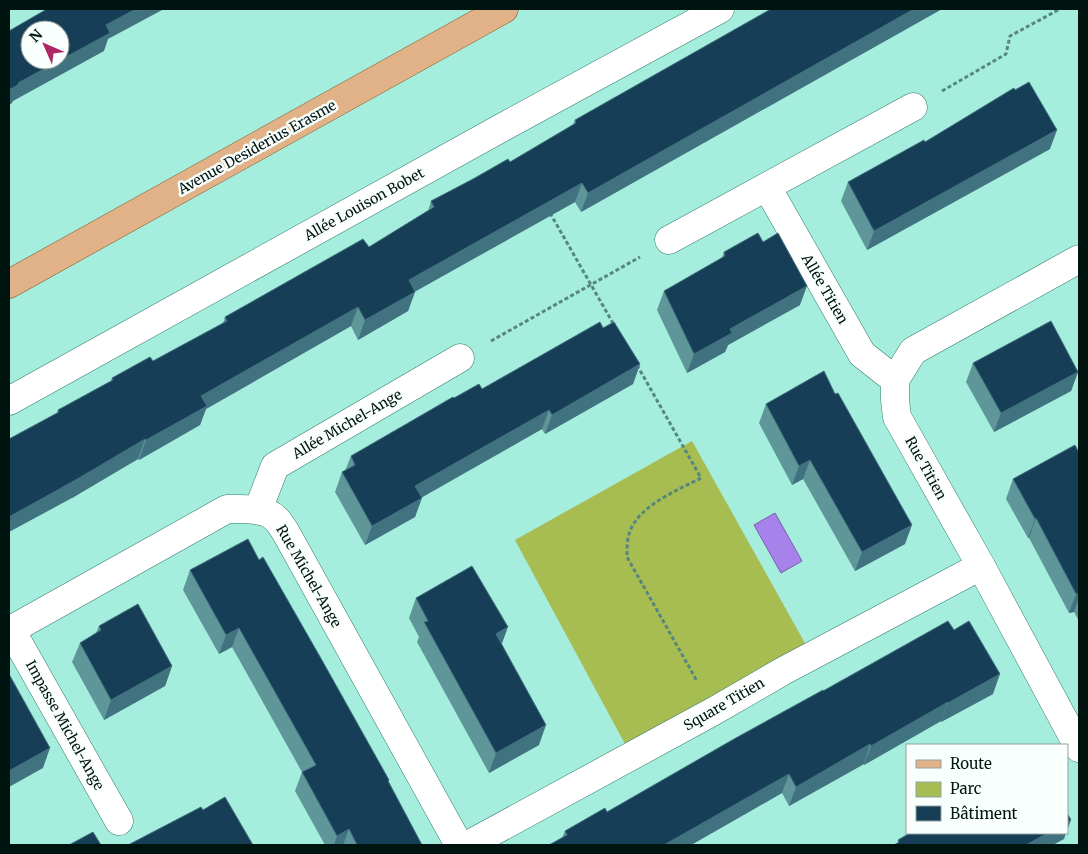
<svg xmlns="http://www.w3.org/2000/svg" width="1088" height="854" font-family="Merriweather,serif">
	<rect width="100%" height="100%" fill="#a5eddd"/>
	<path fill="#a7bc51" d="M692 441 806 645 625 744 515 540Z"/>
	<path fill="#a882eb" stroke="#7661a9" d="M775 513 802 561 781 573 754 525Z"/>
	<g fill="none" stroke-linecap="round" stroke-linejoin="round">
		<g stroke="#337b6e" stroke-width="29">
			<g id="minor">
				<path d="M767 187 862 354 895 380"/>
				<path d="M669 240 913 107"/>
				<path d="M1079 259 913 351 895 380V400L897 417 981 566 1079 748"/>
				<path d="M9 401 503 127 720 9"/>
				<path d="M258 510 275 466 460 358"/>
				<path d="M11 630 119 821"/>
				<path d="M9 631 227 509C241 509 264 507 275 518 279 521 282 527 285 531L459 845"/>
				<path d="M468 845 714 711 785 670 981 566"/>
			</g>
		</g>
		<g stroke="#85592a" stroke-width="29">
			<path id="major" d="M9 284 504 9"/>
		</g>
		<g stroke="#57877c" stroke-width="3" stroke-dasharray="4 2.5" stroke-linecap="butt">
			<path d="M942 91 1006 54 1010 36 1060 9"/>
			<path d="M550 213 614 325"/>
			<path d="M491 341 640 257"/>
			<path d="M637 365 701 478C678 490 637 506 629 534 627 540 627 550 627 557L697 681"/>
		</g>
		<use href="#minor" stroke="#fff" stroke-width="28"/>
		<use href="#major" stroke="#e1b288" stroke-width="28"/>
	</g>
	<g fill="#5e969a">
		<path d="M771 9H942L581 212 575 202 415 291 408 311 358 340 351 326 206 409 200 425 139 460 138 459 72 498 57 412 58 410 111 381 112 378 153 361 223 324 225 317 369 247 428 211 431 201 510 162 573 125 575 120Z"/>
		<path d="M925 142 1050 149 867 250 841 201 848 182Z"/>
		<path d="M724 252 800 305 728 345 725 352 687 373 657 310 664 291 722 258Z"/>
		<path d="M603 328 640 364 633 384 545 434 542 429 421 498 415 517 365 545 335 492 342 472 345 471 351 456 454 398 482 389Z"/>
		<path d="M973 363 1078 372 1071 391 994 432 966 382Z"/>
		<path d="M766 404 905 544 855 571 803 479 792 485 759 423Z"/>
		<path d="M1079 453V621L1074 612 1069 613 1029 538H1028L1006 499 1013 479Z"/>
		<path d="M259 560 389 780V782L422 845H325L295 791 302 772 232 647 219 654 183 590 190 570Z"/>
		<path d="M416 598 502 644 539 745 489 773 417 642 419 637 409 618Z"/>
		<path d="M99 626 172 666 165 686 104 720 72 662 80 643 96 633Z"/>
		<path d="M823 691 993 694 941 722V721L864 765V764L789 806 782 793 691 845H549L562 838 565 831 607 812Z"/>
	</g>
	<g fill="#41727f">
		<path d="M136 9H164L108 39 104 51 13 101 12 103 9 105V90L18 83 106 25Z"/>
		<path d="M914 9H942L581 212 588 193Z"/>
		<path d="M1057 130 1050 149 867 250 874 231Z"/>
		<path d="M582 183 575 202 402 299 409 280Z"/>
		<path d="M807 286 800 305 728 345 725 352 687 373 694 354 730 329Z"/>
		<path d="M415 292 408 311 358 340 365 320Z"/>
		<path d="M358 307 351 326 206 409 200 425 139 460 146 440 201 396Z"/>
		<path d="M640 364 633 384 545 434 552 415Z"/>
		<path d="M1078 372 1071 391 994 432 1001 413Z"/>
		<path d="M549 410 542 429 408 505 415 486Z"/>
		<path d="M145 439 138 459 72 498 9 532V517Z"/>
		<path d="M810 460 803 479 792 485 799 466Z"/>
		<path d="M422 498 415 517 365 545 372 526Z"/>
		<path d="M1036 518 1029 538H1028L1035 519Z"/>
		<path d="M912 525 905 544 855 571 862 552Z"/>
		<path d="M1079 593V598L1074 612 1069 613 1076 594Z"/>
		<path d="M508 627 501 646 496 634Z"/>
		<path d="M239 628 232 647 219 654 226 635Z"/>
		<path d="M172 666 165 686 104 720 111 700Z"/>
		<path d="M1000 674 993 694 941 722 948 703Z"/>
		<path d="M948 702 941 721 864 765 871 746Z"/>
		<path d="M546 725 539 745 489 773 496 753Z"/>
		<path d="M870 744 864 764 789 806 796 787Z"/>
		<path d="M50 748 43 768 9 787V771Z"/>
		<path d="M789 774 782 793 691 845H664Z"/>
		<path d="M1071 820 1067 831V822Z"/>
		<path d="M349 829 343 845H334L337 836Z"/>
		<path d="M1048 833H1066L1064 839 1053 845H1026Z"/>
	</g>
	<g fill="#163e57" stroke="#41727f" fill-rule="evenodd">
		<path d="M47 9H136L106 25 110 33 18 83 19 84 9 90V31ZM30 30H60V60H30Z"/>
		<path d="M771 9H914L588 193 582 183 409 280 415 292 365 320 358 307 201 396 207 406 146 440 145 439 79 478 9 517V439L59 412 58 410 113 380 112 378 150 357 153 361 227 321 225 317 363 239 369 247 434 207 431 201 473 179 508 159 510 162 576 123 575 120Z"/>
		<path d="M1029 82 1057 130 874 231 848 182 924 140 925 142 1014 88 1015 90Z"/>
		<path d="M758 233 763 242 778 233 807 286 730 329 732 333 694 354 664 291 725 256 724 252Z"/>
		<path d="M1051 321 1078 372 1001 413 973 363Z"/>
		<path d="M600 322 603 328 614 322 640 364 552 415 549 410 415 486 422 498 372 526 342 472 355 465 351 456 453 397 454 398 479 384 482 389Z"/>
		<path d="M824 371 835 394 838 393 912 525 862 552 810 460 799 466 766 404Z"/>
		<path d="M1075 445 1079 453V593L1076 594 1036 518 1035 519 1013 479Z"/>
		<path d="M248 539 259 560 263 557 323 662 389 780 388 781 422 845H357L349 829 337 836 302 772 316 765 239 628 226 635 190 570Z"/>
		<path d="M472 566 508 627 496 634 546 725 496 753 424 622 428 621 416 598Z"/>
		<path d="M138 604 172 666 111 700 80 643 101 630 99 626Z"/>
		<path d="M948 621 954 630 969 621 1000 674 948 703V702L871 746 870 744 796 787 789 774 664 845H549L567 835 565 831 605 808 607 812 734 739 823 690V691Z"/>
		<path d="M9 674 50 748 9 771Z"/>
		<path d="M225 797 253 845H128L201 807 203 810Z"/>
		<path d="M1067 813 1071 820 1067 822Z"/>
		<path d="M93 832 101 845H69Z"/>
		<path d="M910 833H1048L1026 845H894L899 842 898 840Z"/>
	</g>
	<g text-anchor="middle" stroke-width="5" stroke-linejoin="round" paint-order="stroke">
		<g font-size="14" fill="#00140f" stroke="#f8fffd">
			<text transform="translate(257 147) rotate(-29)" y="5">Avenue Desiderius Erasme</text>
			<text transform="translate(364 204) rotate(-29)" y="5">Allée Louison Bobet</text>
			<text transform="translate(825 289) rotate(60)" y="5">Allée Titien</text>
			<text transform="translate(347 424) rotate(-30)" y="5">Allée Michel-Ange</text>
			<text transform="translate(926 468) rotate(61)" y="5">Rue Titien</text>
			<text transform="translate(309 576) rotate(60)" y="5">Rue Michel-Ange</text>
			<text transform="translate(724 704) rotate(-30)" y="5">Square Titien</text>
			<text transform="translate(65 725) rotate(61)" y="5">Impasse Michel-Ange</text>
		</g>
	</g>
	<rect width="1088" height="854" fill="none" stroke="#00140f" stroke-width="20"/>
	<rect x="906" y="744" width="162" height="90" fill="#f8fffd" stroke="#95a19e"/>
	<rect x="916" y="760" width="25" height="8" fill="#e1b288" stroke="#95a19e"/>
	<text x="950" y="769" font-size="15" fill="#00140f">Route</text>
	<rect x="916" y="782" width="25" height="15" fill="#a7bc51" stroke="#95a19e"/>
	<text x="950" y="794" font-size="15" fill="#00140f">Parc</text>
	<rect x="916" y="806" width="25" height="15" fill="#163e57" stroke="#95a19e"/>
	<text x="950" y="819" font-size="15" fill="#00140f">Bâtiment</text>
	<g transform="translate(45 45) rotate(315)"><circle r="24" fill="#f8fffd" stroke="#95a19e"/>
	<path d="M0-4L9 19L0 12L-9 19Z" fill="#b02664"/>
	<text y="-8" font-size="14" font-weight="bold" text-anchor="middle" fill="#00140f">N</text>
	</g>
</svg>
